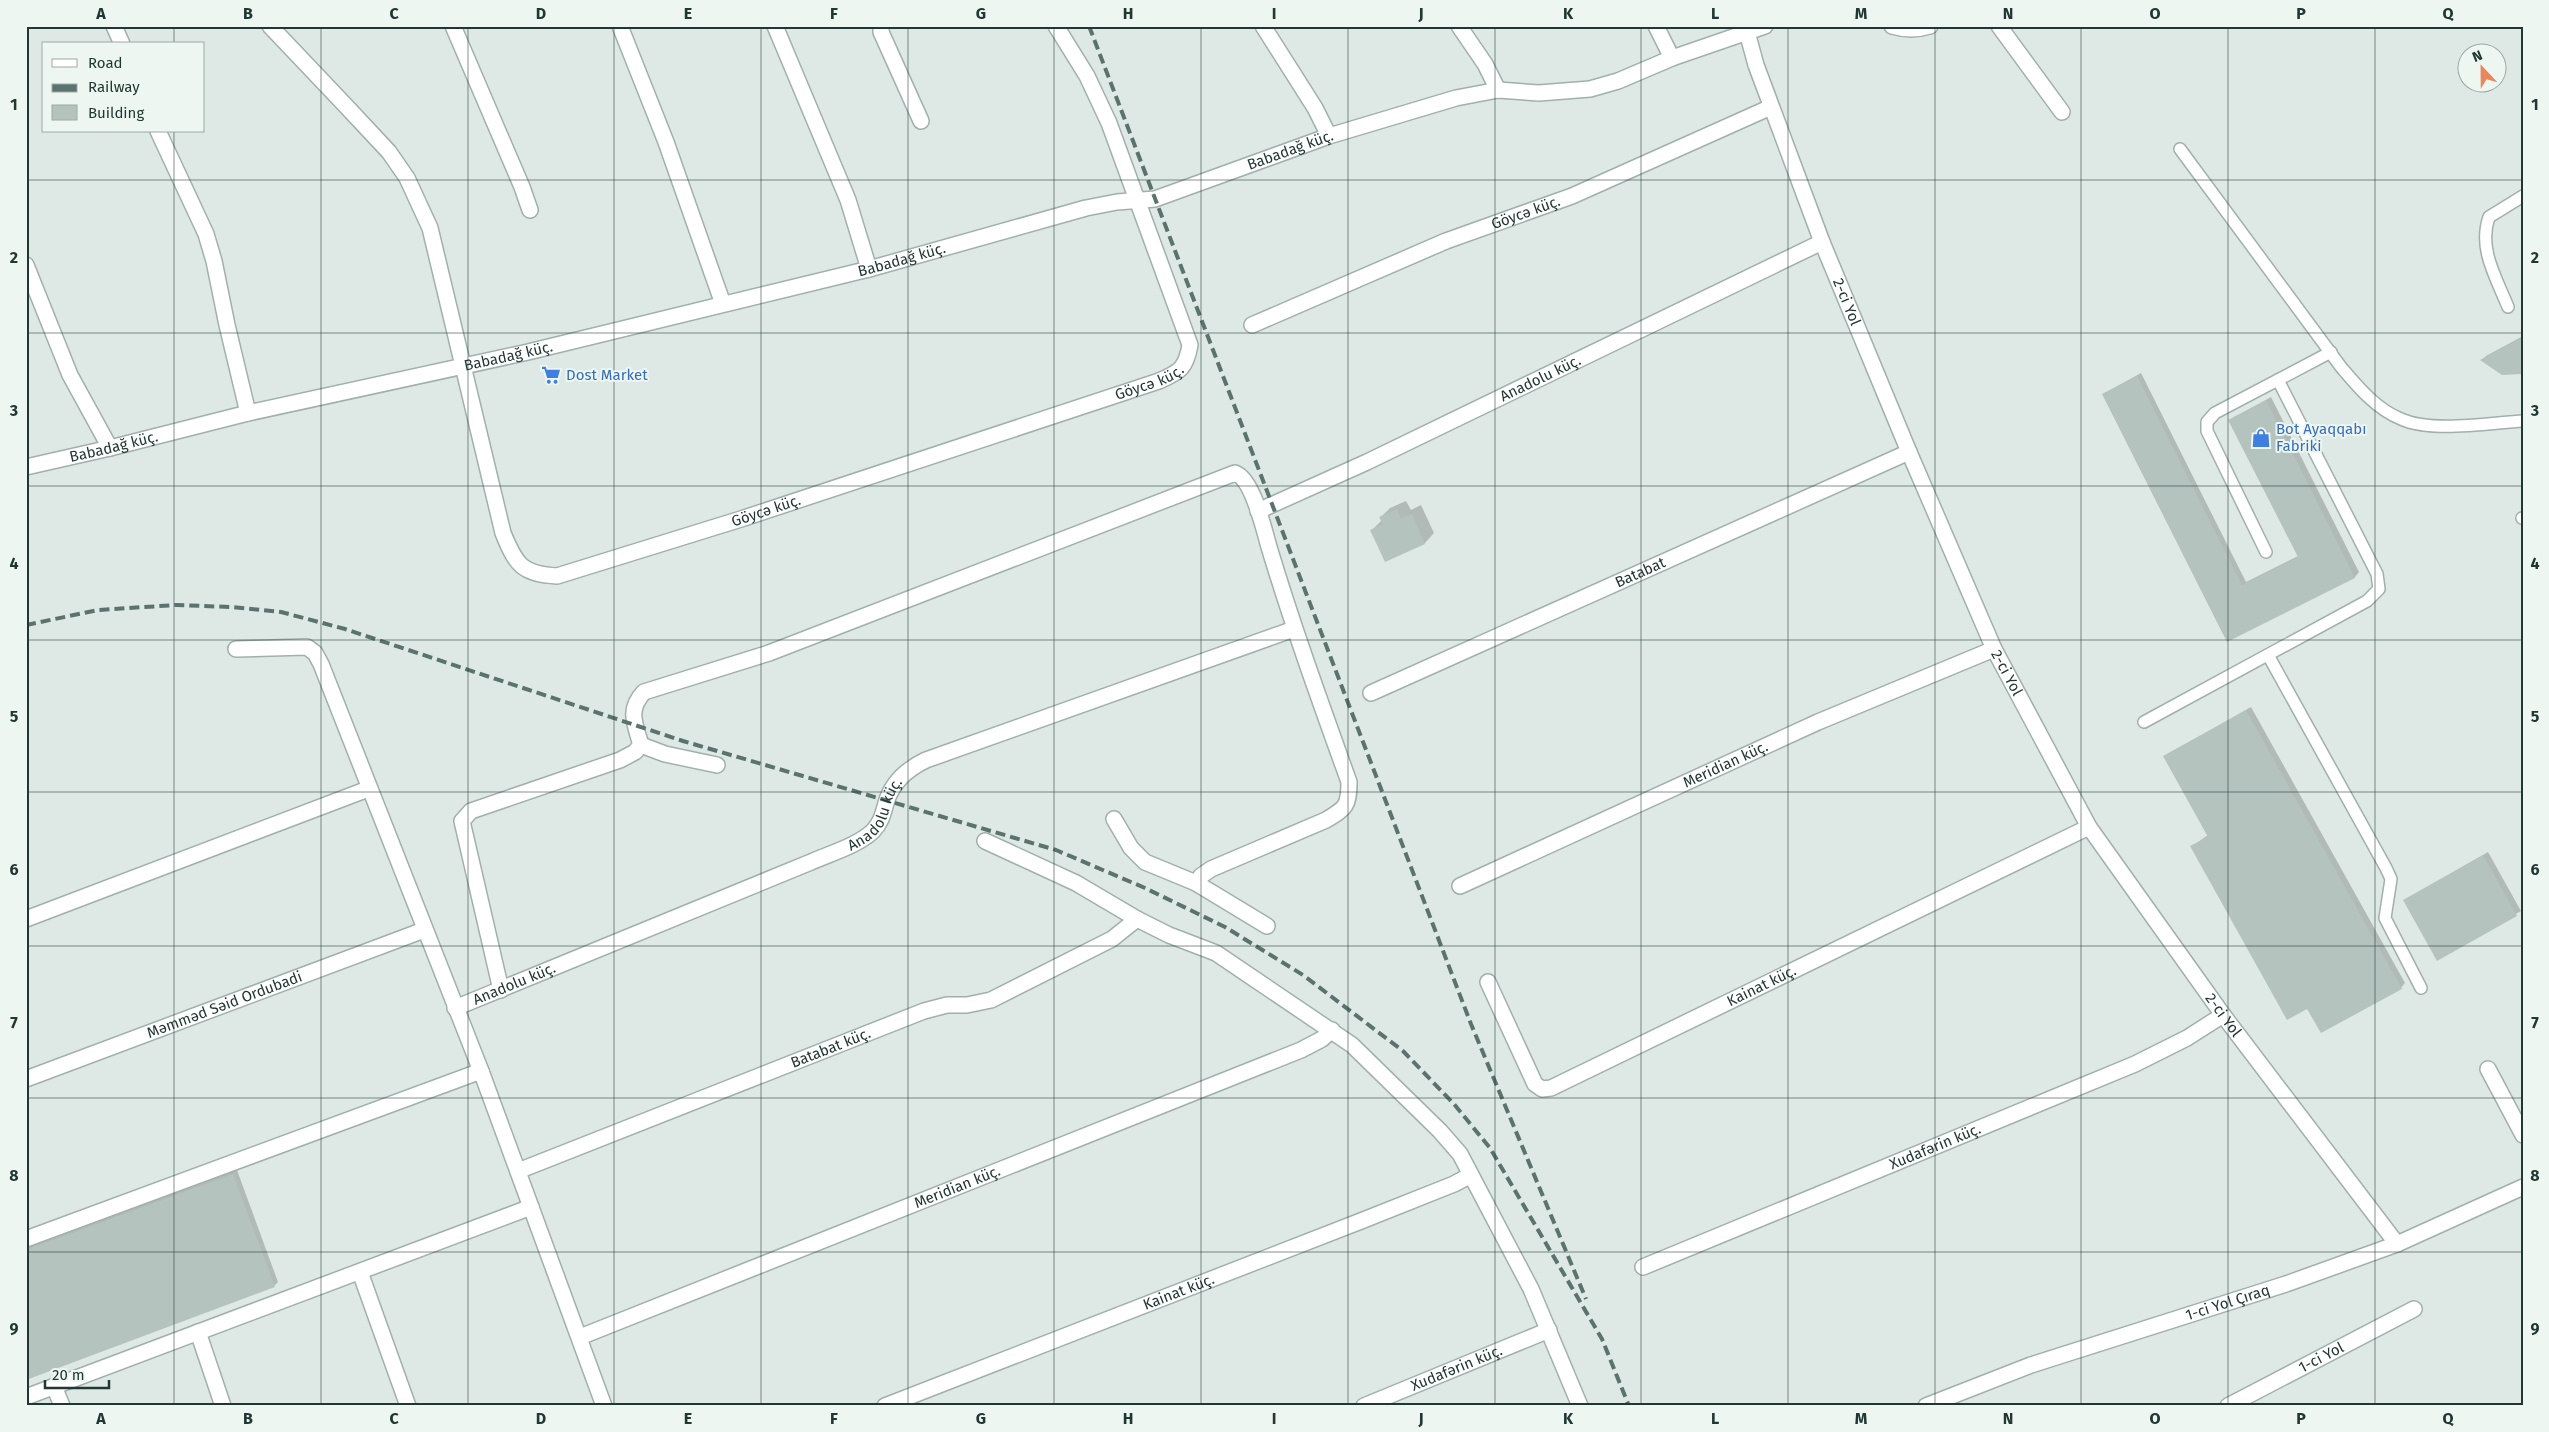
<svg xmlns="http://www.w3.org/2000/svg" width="2549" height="1432" font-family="'Fira Sans',sans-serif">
	<rect width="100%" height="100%" fill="#dee9e5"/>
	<g fill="#0003">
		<path d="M2523 336V373L2482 360 2486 356Z"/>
		<path d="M2141 373 2246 582 2298 556 2230 420 2271 397 2359 572 2355 577 2227 641 2103 394Z"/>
		<path d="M1406 501 1411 510 1421 505 1434 533 1425 543 1385 560 1372 530 1382 520 1381 517 1390 508Z"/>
		<path d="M2251 707 2405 983 2401 988 2308 1007 2191 847 2208 835 2164 757Z"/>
		<path d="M2488 852 2521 911 2438 959 2405 900Z"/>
		<path d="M237 1170 278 1282 274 1286 26 1378V1248Z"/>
	</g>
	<g fill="#b4c3be">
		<path d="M2523 337V374L2502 375 2480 360Z"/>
		<path d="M2137 376 2242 585 2298 557 2228 420 2266 400 2355 578 2227 642 2102 394Z"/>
		<path d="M1397 509 1401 519 1412 514 1425 544 1385 562 1370 530 1383 524 1379 517Z"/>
		<path d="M2246 710 2402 989 2321 1033 2307 1009 2287 1020 2190 846 2208 837 2163 756Z"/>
		<path d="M2483 855 2517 916 2437 961 2403 900Z"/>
		<path d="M233 1174 275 1287 26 1380V1250Z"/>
	</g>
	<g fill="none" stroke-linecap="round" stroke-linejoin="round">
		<g stroke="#a1b0ac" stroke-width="14">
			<g id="lane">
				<path d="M2180 149 2341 367C2358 387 2376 409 2401 419 2432 433 2489 423 2523 421"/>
				<path d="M2508 307C2496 277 2478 249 2489 217L2523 196"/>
				<path d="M2522 518H2523"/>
				<path d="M2266 552 2207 431V422L2215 413 2331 352"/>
				<path d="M2268 655 2386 868 2391 879 2385 918 2421 988"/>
				<path d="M2144 722 2367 601 2379 589 2377 574 2278 380"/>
			</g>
		</g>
		<g stroke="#a1b0ac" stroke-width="18">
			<g id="street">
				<path d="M114 26 122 44"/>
				<path id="s1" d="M270 26 346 106 389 152 407 178 430 228 503 533C516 565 522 574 557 576L741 519 1159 381C1180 372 1186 368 1190 345L1109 123 1087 76 1056 26"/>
				<path d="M453 26 522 187 530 210"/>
				<path d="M620 26 666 142 723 304"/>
				<path d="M775 26 848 200 869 269"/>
				<path d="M881 26V32L921 121"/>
				<path d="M1263 26 1315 108 1329 136"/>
				<path d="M1459 26 1485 64 1498 90"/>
				<path d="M1656 26 1672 58"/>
				<path d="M1892 26C1905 30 1917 30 1930 26"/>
				<path d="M1999 26 2062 112"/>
				<path id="s2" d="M1747 32 1756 65 1822 242 1909 452 1994 649 2089 827 2223 1015 2397 1244"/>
				<path d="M158 131 206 234 214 261 227 325 248 413"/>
				<path d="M26 265 70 375 110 448"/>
				<path id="s3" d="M1252 325 1446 241 1572 196 1771 107"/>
				<path id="s4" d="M26 467 110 448 248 413 528 352 869 269 1086 208 1117 202 1155 199 1329 136 1456 98 1498 90 1539 93 1590 89 1618 81 1672 58 1765 26"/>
				<path id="s5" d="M1258 511 1367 462 1822 242"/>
				<path d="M236 649 307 647 315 653 321 664 481 1071 604 1406"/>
				<path id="s6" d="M1371 693 1909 452"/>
				<path d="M641 745C635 724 627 710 644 692L769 653 1235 473C1253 479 1264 530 1269 547 1293 627 1321 704 1349 782 1349 806 1346 808 1326 820L1211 869 1201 876 1196 883"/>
				<path d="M641 745 665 754 717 765"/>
				<path d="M1114 819 1131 848 1145 862 1196 883 1267 926"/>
				<path d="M985 841 1076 883 1137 919 1169 935 1216 953 1352 1045 1440 1131 1460 1154 1531 1289 1580 1406"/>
				<path id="s7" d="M1460 886 1818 722 1994 649"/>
				<path d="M26 919 368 789"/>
				<path id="s8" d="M1488 982 1535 1084 1542 1089 1551 1088 2089 827"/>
				<path d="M501 990 462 821 471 811 620 760 635 752 641 745"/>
				<path id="s9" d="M455 1008 811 862C831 853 857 846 873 831 881 823 883 814 886 803 892 782 907 769 926 760L1294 629"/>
				<path d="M2488 1069 2523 1135"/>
				<path id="s10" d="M26 1079 424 930"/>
				<path id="s11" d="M518 1171 924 1011 947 1005H967L991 1000 1112 939 1137 919"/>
				<path d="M26 1239 481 1071"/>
				<path id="s12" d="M1643 1267 2135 1064 2187 1038 2223 1015"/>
				<path d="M360 1272 408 1406"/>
				<path d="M198 1332 223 1406"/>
				<path id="s13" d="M580 1337 1301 1050 1322 1039 1332 1030"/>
				<path d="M54 1386 62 1406"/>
				<path d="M26 1397 531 1207"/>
				<path id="s14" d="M885 1406 1361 1221 1454 1184 1471 1175"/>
				<path id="s15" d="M1364 1406 1549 1330"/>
				<path id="s16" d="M1926 1406 2031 1365 2286 1284 2397 1244 2523 1187"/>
				<path id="s17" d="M2228 1406 2414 1309"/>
			</g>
		</g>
		<use href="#lane" stroke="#fff" stroke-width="11"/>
		<use href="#street" stroke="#fff" stroke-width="15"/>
		<g stroke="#5a736e" stroke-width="4" stroke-dasharray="10 5" stroke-linecap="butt">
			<path d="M1089 26 1471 1024 1586 1299"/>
			<path d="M26 625 98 610 176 605 231 607 281 612 345 629 683 741 1056 850 1145 888 1225 927 1303 975 1403 1051 1454 1104 1490 1148 1602 1339 1629 1406"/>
		</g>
	</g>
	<path fill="none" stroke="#203733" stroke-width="1" stroke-opacity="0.55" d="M174 26V44M321 26V1406M468 26V1406M614 26V1406M761 26V1406M908 26V1406M1054 26V1406M1201 26V1406M1348 26V1406M1495 26V1406M1641 26V1406M1788 26V1406M1935 26V1406M2081 26V1406M2228 26V1406M2375 26V1406M174 131V1406M26 180H2523M26 333H2523M26 486H2523M26 640H2523M26 792H2523M26 946H2523M26 1098H2523M26 1252H2523"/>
	<defs>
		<g id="supermarket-bare" transform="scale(1.5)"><path d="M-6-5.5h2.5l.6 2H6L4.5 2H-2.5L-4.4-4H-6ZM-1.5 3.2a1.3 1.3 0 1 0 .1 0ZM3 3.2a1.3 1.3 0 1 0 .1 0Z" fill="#3f7fe0" stroke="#eef6f2" stroke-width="2.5" paint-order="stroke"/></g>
		<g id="shop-bare" transform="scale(1.5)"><path d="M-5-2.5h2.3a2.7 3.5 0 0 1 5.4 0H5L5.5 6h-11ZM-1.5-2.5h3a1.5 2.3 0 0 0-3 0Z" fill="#3f7fe0" stroke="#eef6f2" stroke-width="2.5" paint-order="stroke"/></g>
	</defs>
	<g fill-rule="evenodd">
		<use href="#supermarket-bare" x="551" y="375"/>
		<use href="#shop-bare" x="2261" y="438"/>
	</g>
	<g text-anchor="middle" stroke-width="4" stroke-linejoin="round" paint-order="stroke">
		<g font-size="15" fill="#203733" stroke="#eef6f2">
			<text dy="5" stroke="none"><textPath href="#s4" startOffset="1305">Babadağ küç.</textPath></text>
			<text dy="5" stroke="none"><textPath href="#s3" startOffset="296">Göycə küç.</textPath></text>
			<text dy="5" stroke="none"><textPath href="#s4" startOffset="900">Babadağ küç.</textPath></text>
			<text dy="5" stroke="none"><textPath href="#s2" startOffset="288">2-ci Yol</textPath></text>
			<text dy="5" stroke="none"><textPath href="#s4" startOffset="495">Babadağ küç.</textPath></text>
			<text dy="5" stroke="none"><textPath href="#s5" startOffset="312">Anadolu küç.</textPath></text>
			<text dy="5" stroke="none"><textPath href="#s1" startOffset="1272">Göycə küç.</textPath></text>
			<text dy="5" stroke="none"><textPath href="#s4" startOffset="90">Babadağ küç.</textPath></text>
			<text dy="5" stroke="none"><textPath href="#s1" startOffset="868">Göycə küç.</textPath></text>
			<text dy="5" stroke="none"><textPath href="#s6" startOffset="295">Batabat</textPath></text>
			<text dy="5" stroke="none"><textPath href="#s2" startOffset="692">2-ci Yol</textPath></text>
			<text dy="5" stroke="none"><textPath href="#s7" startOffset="292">Meridian küç.</textPath></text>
			<text dy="5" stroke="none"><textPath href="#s9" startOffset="469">Anadolu küç.</textPath></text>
			<text dy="5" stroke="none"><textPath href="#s9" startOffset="64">Anadolu küç.</textPath></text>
			<text dy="5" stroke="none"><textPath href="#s8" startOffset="364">Kainat küç.</textPath></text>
			<text dy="5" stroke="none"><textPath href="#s10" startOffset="212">Məmməd Səid Ordubadi</textPath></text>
			<text dy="5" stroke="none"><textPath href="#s2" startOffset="1098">2-ci Yol</textPath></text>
			<text dy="5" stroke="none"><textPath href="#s11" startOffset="336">Batabat küç.</textPath></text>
			<text dy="5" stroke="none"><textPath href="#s12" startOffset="316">Xudafərin küç.</textPath></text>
			<text dy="5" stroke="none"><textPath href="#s13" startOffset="406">Meridian küç.</textPath></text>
			<text dy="5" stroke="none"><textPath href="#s14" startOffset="315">Kainat küç.</textPath></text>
			<text dy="5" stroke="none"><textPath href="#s16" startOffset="319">1-ci Yol Çıraq</textPath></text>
			<text dy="5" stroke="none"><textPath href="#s17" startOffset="105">1-ci Yol</textPath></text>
			<text dy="5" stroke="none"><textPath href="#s15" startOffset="100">Xudafərin küç.</textPath></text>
		</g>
		<g font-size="15" fill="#366cbe" stroke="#eef6f2" text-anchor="start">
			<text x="566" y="380">Dost Market</text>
			<text x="2276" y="434">Bot Ayaqqabı<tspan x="2276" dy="17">Fabriki</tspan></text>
		</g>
	</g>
	<rect width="2549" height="1432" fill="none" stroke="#eef6f2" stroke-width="55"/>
	<rect x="42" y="42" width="162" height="90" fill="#eef6f2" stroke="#9caaa6"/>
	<rect x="52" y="59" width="25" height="8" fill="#ffffff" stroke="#9caaa6"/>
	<text x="88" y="68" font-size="15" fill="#203733">Road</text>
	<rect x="52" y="84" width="25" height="8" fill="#5a736e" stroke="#9caaa6"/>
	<text x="88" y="92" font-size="15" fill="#203733">Railway</text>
	<rect x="52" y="105" width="25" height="15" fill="#b4c3be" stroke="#9caaa6"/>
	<text x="88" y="118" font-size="15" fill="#203733">Building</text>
	<g transform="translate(2482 68) rotate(338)"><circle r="24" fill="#eef6f2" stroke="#9caaa6"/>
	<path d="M0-4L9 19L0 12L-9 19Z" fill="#ea875a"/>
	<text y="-8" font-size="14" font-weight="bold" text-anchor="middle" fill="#203733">N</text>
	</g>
	<path d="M45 1380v8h64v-8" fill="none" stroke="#203733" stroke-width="2.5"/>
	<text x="52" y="1380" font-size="15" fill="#203733" stroke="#eef6f2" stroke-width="4" paint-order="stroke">20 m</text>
	<rect x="28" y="28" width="2494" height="1376" fill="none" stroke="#203733" stroke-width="2"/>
	<g font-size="16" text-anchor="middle" font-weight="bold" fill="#203733">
		<text x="101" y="19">A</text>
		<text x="248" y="19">B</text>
		<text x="394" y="19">C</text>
		<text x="541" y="19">D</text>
		<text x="688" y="19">E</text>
		<text x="834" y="19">F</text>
		<text x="981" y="19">G</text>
		<text x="1128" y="19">H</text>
		<text x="1274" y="19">I</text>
		<text x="1421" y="19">J</text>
		<text x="1568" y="19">K</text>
		<text x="1715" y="19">L</text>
		<text x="1861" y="19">M</text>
		<text x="2008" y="19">N</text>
		<text x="2155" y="19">O</text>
		<text x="2301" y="19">P</text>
		<text x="2448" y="19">Q</text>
		<text x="14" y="110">1</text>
		<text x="2535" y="110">1</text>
		<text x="14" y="263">2</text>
		<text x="2535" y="263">2</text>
		<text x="14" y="416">3</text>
		<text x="2535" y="416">3</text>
		<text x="14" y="569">4</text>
		<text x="2535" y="569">4</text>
		<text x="14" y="722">5</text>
		<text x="2535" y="722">5</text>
		<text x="14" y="875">6</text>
		<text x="2535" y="875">6</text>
		<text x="14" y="1028">7</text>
		<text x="2535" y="1028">7</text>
		<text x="14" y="1181">8</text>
		<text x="2535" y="1181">8</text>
		<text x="14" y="1334">9</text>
		<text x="2535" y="1334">9</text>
		<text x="101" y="1424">A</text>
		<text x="248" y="1424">B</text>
		<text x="394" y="1424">C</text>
		<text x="541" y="1424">D</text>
		<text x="688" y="1424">E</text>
		<text x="834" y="1424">F</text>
		<text x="981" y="1424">G</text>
		<text x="1128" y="1424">H</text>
		<text x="1274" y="1424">I</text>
		<text x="1421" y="1424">J</text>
		<text x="1568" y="1424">K</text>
		<text x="1715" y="1424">L</text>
		<text x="1861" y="1424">M</text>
		<text x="2008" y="1424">N</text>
		<text x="2155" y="1424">O</text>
		<text x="2301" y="1424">P</text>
		<text x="2448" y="1424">Q</text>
	</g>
</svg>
